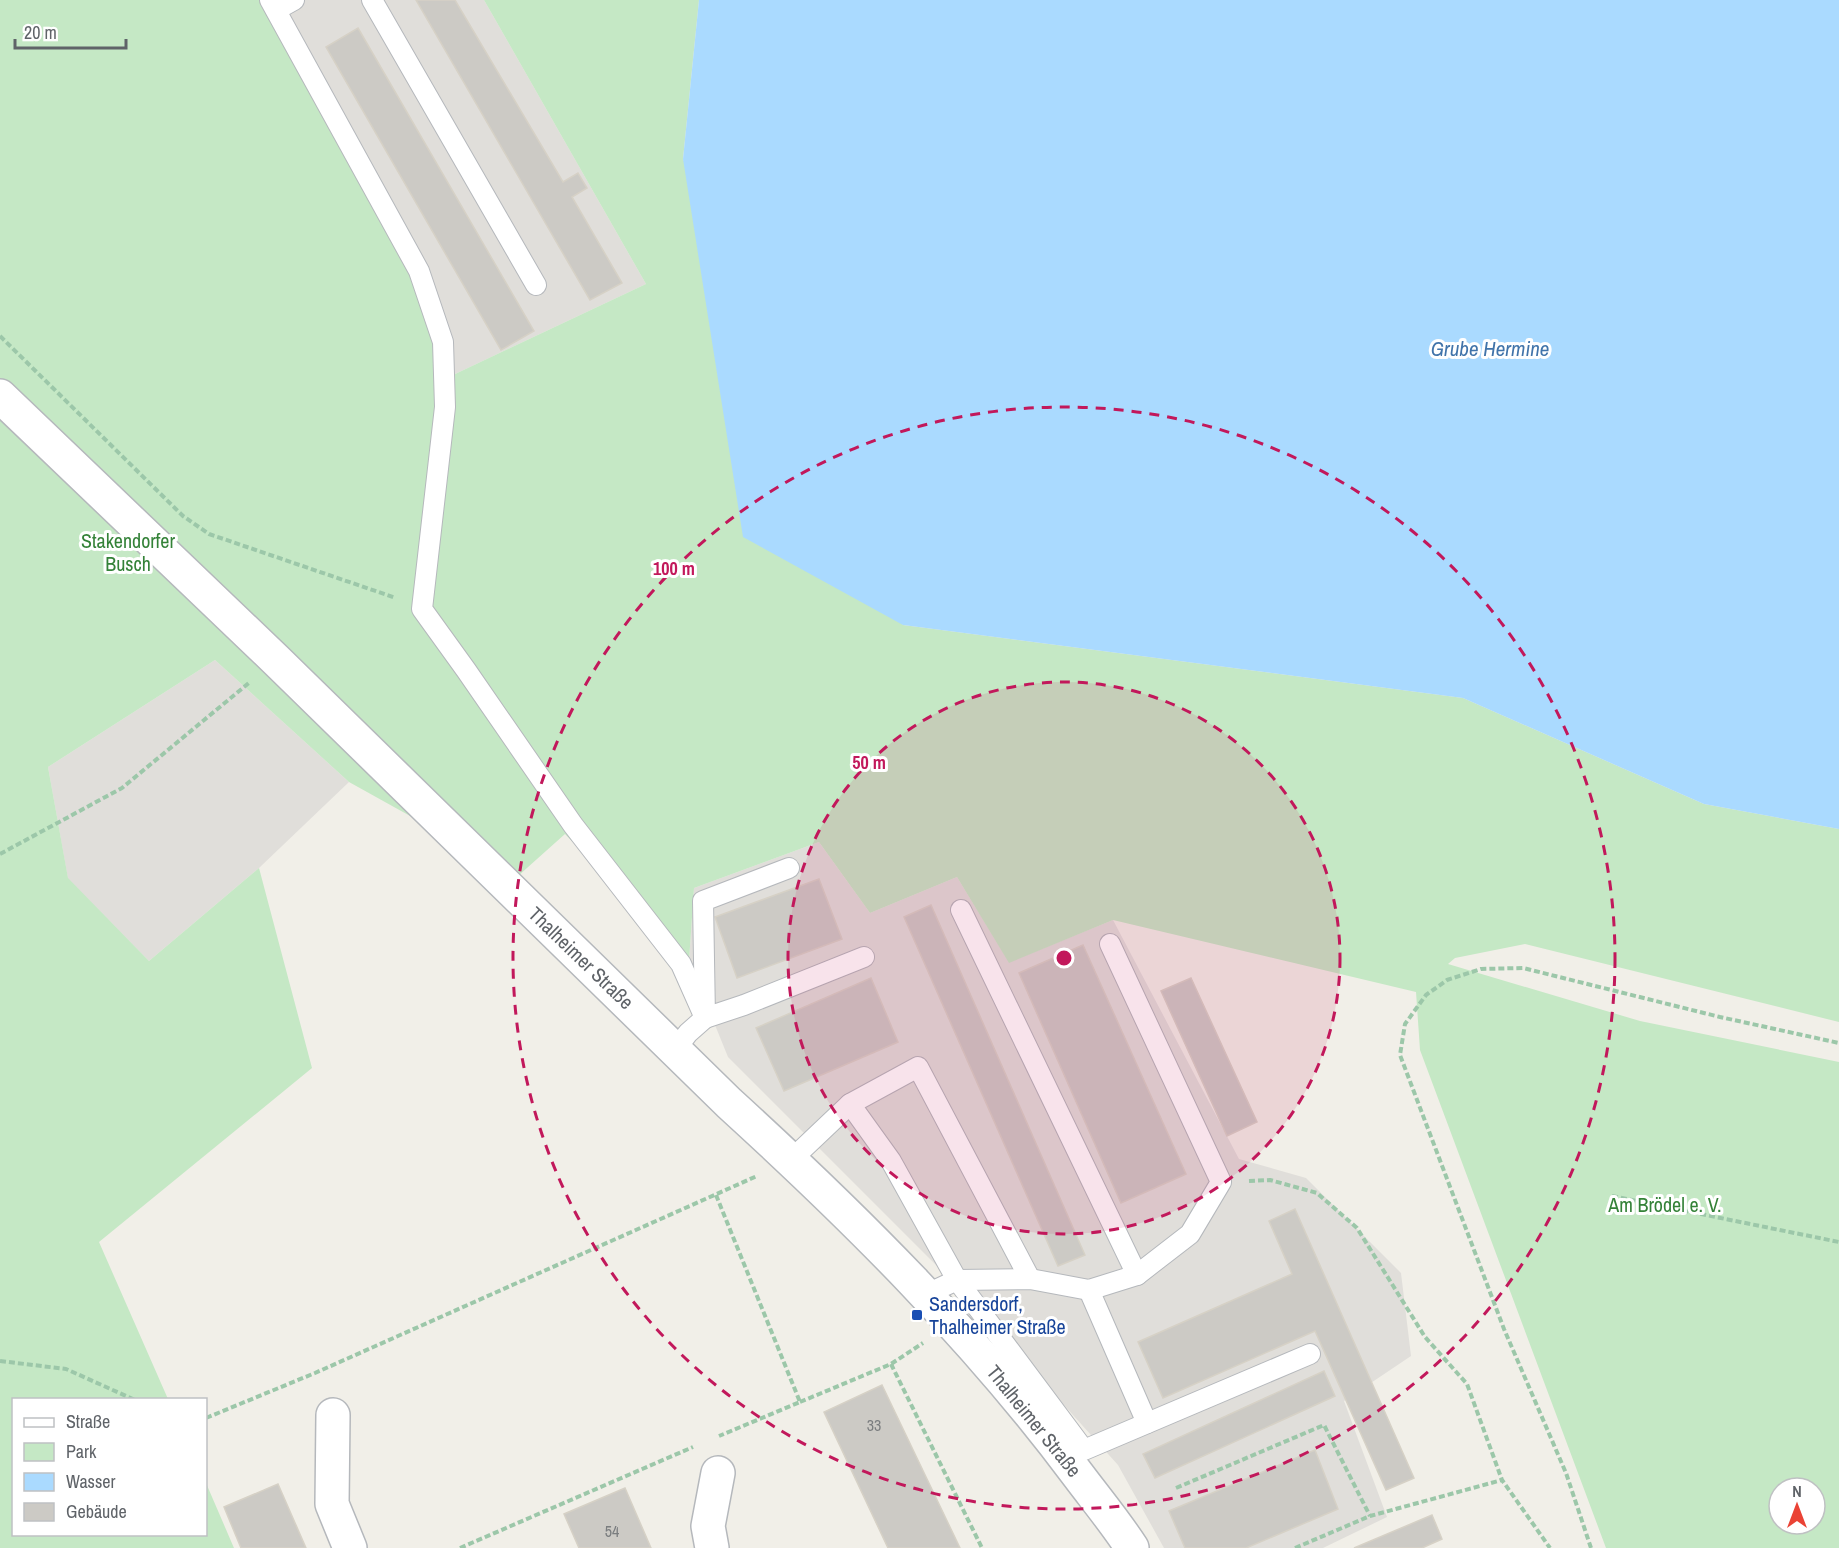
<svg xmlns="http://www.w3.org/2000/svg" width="1839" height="1548" font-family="'Archivo Narrow',sans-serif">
	<rect width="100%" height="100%" fill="#f1efe8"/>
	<g fill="#e0deda">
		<path d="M260 0H484L646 284 453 375 416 274Z"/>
		<path d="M215 660 349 782 259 868 149 961 68 879 48 767Z"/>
		<path d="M819 842 870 913 957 877 1009 962 1113 920 1239 1159 1306 1178 1401 1273 1411 1356 1344 1401 1387 1517 1323 1548H1164L1118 1465 956 1285 728 1057 689 961 694 888Z"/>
	</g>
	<path fill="#c5e8c5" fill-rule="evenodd" d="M0 0H260L416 274 453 375 646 284 484 0H699L683 159 903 625 1463 698 1704 804 1839 829V1022L1525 944 1455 958 1448 964 1640 1021 1839 1062V1548H1606L1420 1050 1416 992 1113 920 1009 963 957 877 870 913 819 842 694 888 689 961 565 834 518 876 349 782 215 660 48 767 68 878 149 961 259 868 312 1068 99 1242 168 1399 14 1400V1534H206V1483L234 1548H0ZM1779 1488H1815V1524H1779Z"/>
	<path fill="#aadaff" d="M699 0H1839V829L1704 804 1463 698 903 625 743 537 683 159Z"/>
	<g fill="#cccac5" stroke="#d6d1c6" stroke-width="1.5">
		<path d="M416 0H455L563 182 578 173 587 188 572 197 622 283 590 300Z"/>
		<path d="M358 28 534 331 501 350 326 47Z"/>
		<path d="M819 879 842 939 737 978 715 917Z"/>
		<path d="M931 905 1085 1255 1058 1266 904 917Z"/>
		<path d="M1083 945 1186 1174 1121 1203 1019 973Z"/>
		<path d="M871 978 898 1042 784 1091 756 1028Z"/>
		<path d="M1191 978 1257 1122 1227 1136 1161 991Z"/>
		<path d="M1295 1209 1414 1478 1386 1490 1315 1331 1163 1398 1138 1342 1292 1274 1269 1221Z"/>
		<path d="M1324 1371 1335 1396 1155 1478 1143 1454Z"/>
		<path d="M882 1385 960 1548H888L824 1412Z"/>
		<path d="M1315 1450 1338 1509 1246 1548H1185L1169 1511Z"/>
		<path d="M278 1484 306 1548H241L224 1507Z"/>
		<path d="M625 1488 651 1548H579L564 1514Z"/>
		<path d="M1432 1515 1442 1539 1422 1548H1354Z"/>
	</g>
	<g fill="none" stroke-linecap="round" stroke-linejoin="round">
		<g stroke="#b5b8bc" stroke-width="22">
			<g id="service">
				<path d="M270 0 419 271 443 342 445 407 422 609 466 670 573 825 681 964 705 1018 688 1033 675 1050"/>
				<path d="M372 0 536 285"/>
				<path d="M276 10 294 0"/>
				<path d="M789 868 703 901 705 1018 744 1005 864 957"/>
				<path d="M961 910 1137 1275"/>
				<path d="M850 1104 891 1161 957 1280 1084 1450 1310 1354"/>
				<path d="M791 1160 850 1104 918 1067 1030 1279"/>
				<path d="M1089 1290 1147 1423"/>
				<path d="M927 1294 957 1280 1030 1279 1089 1290 1137 1275 1190 1234 1221 1182 1110 944"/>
			</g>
		</g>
		<g stroke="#b5b8bc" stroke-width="36">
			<g id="minor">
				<path d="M333 1415 332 1504 350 1548"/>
				<path d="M712 1548 708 1526 718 1473"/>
			</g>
		</g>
		<g stroke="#b5b8bc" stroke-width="36">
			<path id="tertiary" d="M0 396 276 660 729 1103C855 1218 976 1338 1078 1475 1096 1499 1116 1523 1132 1548"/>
		</g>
		<g stroke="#9cc7a9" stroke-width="4" stroke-dasharray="6 3" stroke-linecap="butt">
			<path d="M0 336 183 516 209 534 396 598"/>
			<path d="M0 854 122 788 250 682"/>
			<path d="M1249 1181 1270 1180 1317 1193 1357 1228 1425 1337 1467 1384 1502 1480 1550 1548"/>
			<path d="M716 1195 800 1402 719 1436"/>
			<path d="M1612 1196 1839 1242"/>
			<path d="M0 1361 66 1369 135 1400"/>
			<path d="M891 1364 982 1548"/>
			<path d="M800 1402 891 1364 923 1343"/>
			<path d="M206 1418 315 1373 757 1176"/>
			<path d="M1176 1488 1324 1425 1370 1516"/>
			<path d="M460 1548 693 1447"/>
			<path d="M1295 1548 1370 1516 1502 1480"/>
			<path d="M1591 1548 1566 1473 1504 1329 1400 1055 1405 1024 1426 995 1447 980 1481 969 1523 968 1720 1017 1839 1043"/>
		</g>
		<use href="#service" stroke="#fff" stroke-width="20"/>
		<use href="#minor" stroke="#fff" stroke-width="33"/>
		<use href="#tertiary" stroke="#fff" stroke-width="33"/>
	</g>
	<circle cx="1064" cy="958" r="276" fill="#c2185b" fill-opacity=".12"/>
	<g fill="none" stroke="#c2185b" stroke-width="3" stroke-dasharray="10 8">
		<circle cx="1064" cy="958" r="276"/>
		<circle cx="1064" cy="958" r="551"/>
	</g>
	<rect fill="#1a4fb4" stroke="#fff" stroke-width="2" x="911" y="1309" width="12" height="12" rx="3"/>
	<g text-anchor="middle" stroke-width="6" stroke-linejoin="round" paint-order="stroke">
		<g font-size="16" fill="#7a7d7f">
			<text x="874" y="1431">33</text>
			<text x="612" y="1537">54</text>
		</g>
		<g font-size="20" fill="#348238" stroke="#fff">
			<text x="128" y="548">Stakendorfer<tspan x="128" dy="23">Busch</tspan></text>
			<text x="1665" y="1212">Am Brödel e. V.</text>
		</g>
		<g font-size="20" fill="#5f6368" stroke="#fff">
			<text transform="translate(581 958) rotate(44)" y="7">Thalheimer Straße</text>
			<text transform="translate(1034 1421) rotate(51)" y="7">Thalheimer Straße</text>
		</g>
		<g font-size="20" fill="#164399" stroke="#fff" text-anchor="start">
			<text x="929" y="1311">Sandersdorf,<tspan x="929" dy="23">Thalheimer Straße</tspan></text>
		</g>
		<g font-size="21" font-style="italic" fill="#4174aa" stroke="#fff">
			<text x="1490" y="356">Grube Hermine</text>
		</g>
	</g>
	<circle cx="1064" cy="958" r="9" fill="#c2185b" stroke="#fff" stroke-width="3"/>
	<g font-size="18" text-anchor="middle" font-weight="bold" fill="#c2185b" stroke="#fff" stroke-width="6" stroke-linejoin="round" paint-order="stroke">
		<text x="674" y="575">100 m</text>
		<text x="869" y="769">50 m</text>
	</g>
	<rect x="12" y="1398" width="195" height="138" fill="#ffffff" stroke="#bfc1c3" stroke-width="1.5"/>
	<rect x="24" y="1418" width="30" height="9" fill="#ffffff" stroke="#bfc1c3" stroke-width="1.5"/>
	<text x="66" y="1428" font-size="18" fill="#5f6368">Straße</text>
	<rect x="24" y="1443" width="30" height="18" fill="#c5e8c5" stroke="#bfc1c3" stroke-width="1.5"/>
	<text x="66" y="1458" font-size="18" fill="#5f6368">Park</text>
	<rect x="24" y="1473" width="30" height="18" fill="#aadaff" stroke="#bfc1c3" stroke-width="1.5"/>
	<text x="66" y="1488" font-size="18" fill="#5f6368">Wasser</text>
	<rect x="24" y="1503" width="30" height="18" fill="#cccac5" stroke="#bfc1c3" stroke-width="1.5"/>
	<text x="66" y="1518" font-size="18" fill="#5f6368">Gebäude</text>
	<g transform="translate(1797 1506)"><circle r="28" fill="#ffffff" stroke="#bfc1c3" stroke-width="1.5"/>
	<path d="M0-4.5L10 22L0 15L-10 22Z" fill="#ea4335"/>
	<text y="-9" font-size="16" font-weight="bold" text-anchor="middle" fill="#5f6368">N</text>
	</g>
	<path d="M15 39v9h111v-9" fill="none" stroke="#5f6368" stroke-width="3"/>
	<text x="24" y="39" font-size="18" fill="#5f6368" stroke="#ffffff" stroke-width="4.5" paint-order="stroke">20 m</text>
</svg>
